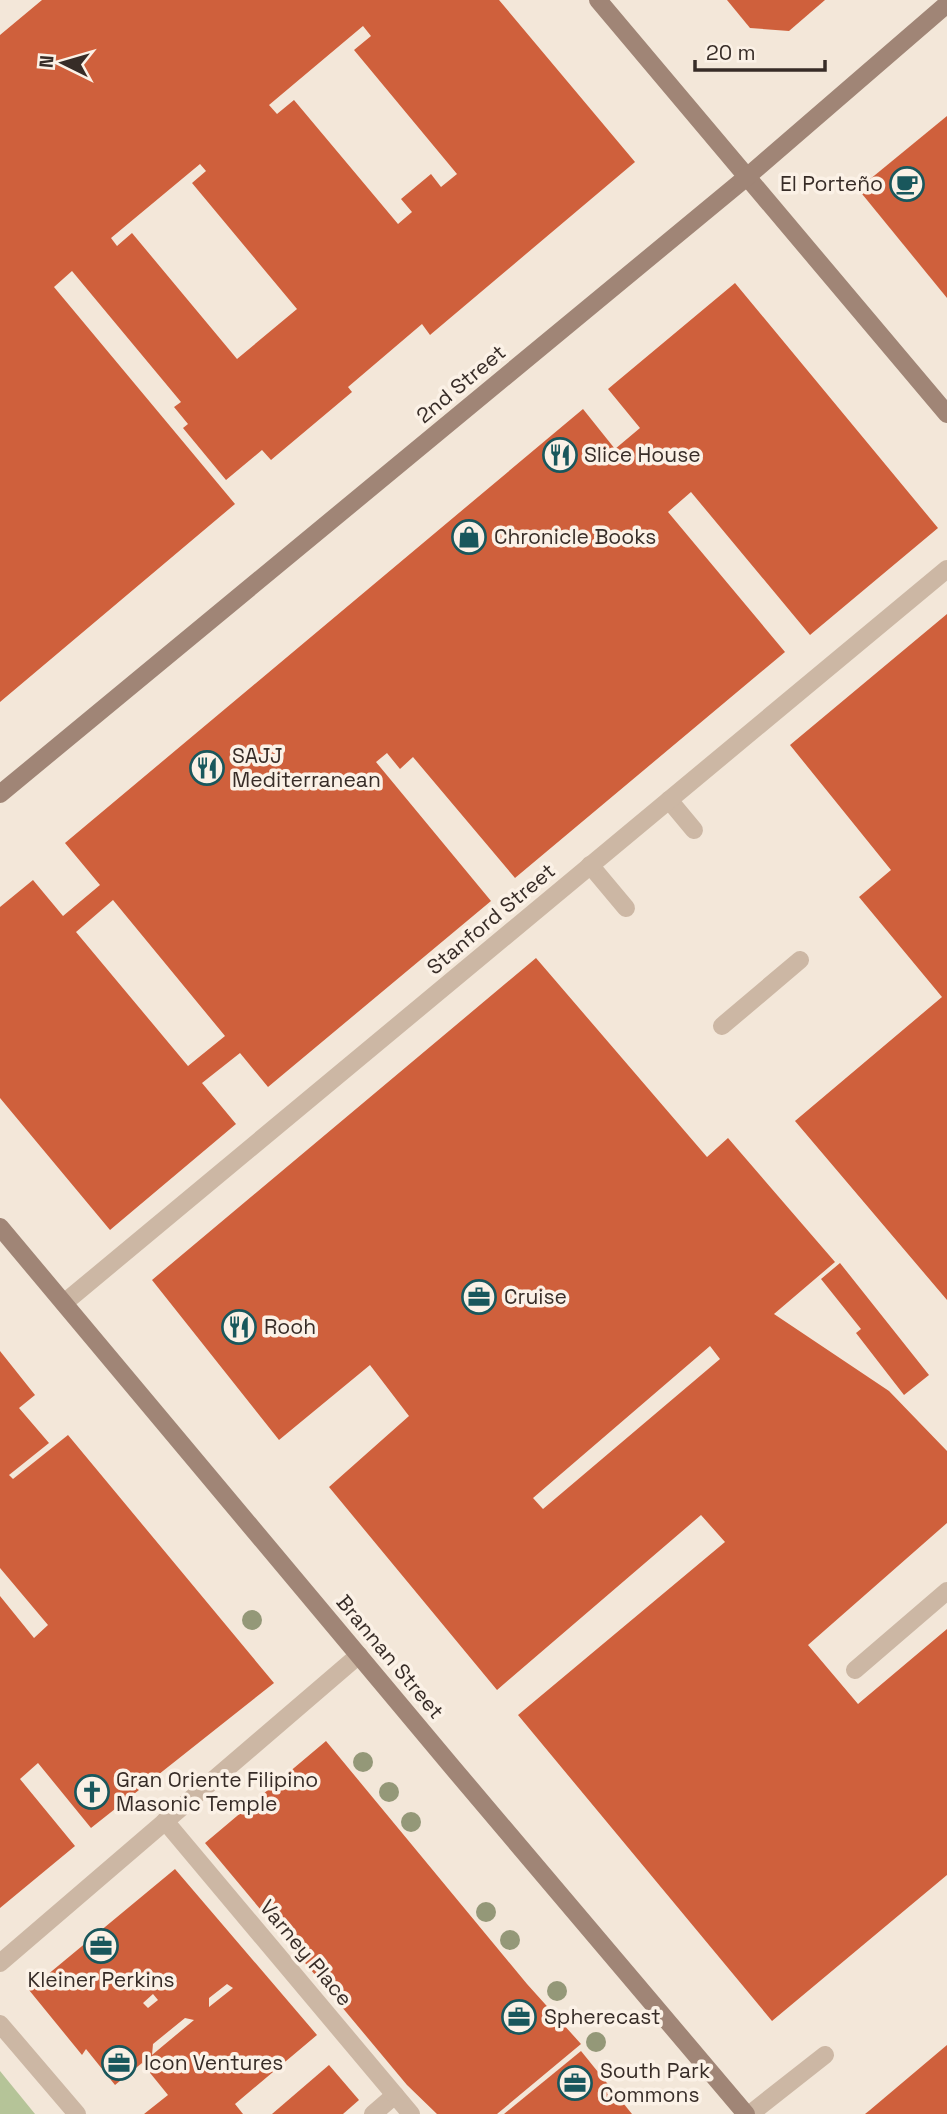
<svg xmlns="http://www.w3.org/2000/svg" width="947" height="2114" font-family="'Space Grotesk',sans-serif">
	<rect width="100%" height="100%" fill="#f3e7d9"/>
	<path fill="#b5c498" d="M0 2071 35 2114H0Z"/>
	<g fill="#cf603c" fill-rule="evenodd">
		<path d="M42 0H499L635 162 430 335 422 324 348 387 352 392 271 460 262 450 226 480 183 428 188 424 174 407 181 402 72 271 54 287 235 504 0 702V35ZM363 26 371 36 354 50 457 174 441 187 431 174 401 199 412 212 398 224 294 100 277 114 269 105ZM200 164 206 171 192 183 297 309 237 359 132 233 117 246 111 238Z"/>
		<path d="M727 0H825L789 31 750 28Z"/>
		<path d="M947 116V298L858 189Z"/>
		<path d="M735 283 938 528 810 635 691 492 668 512 785 652 515 878 413 757 400 769 387 753 376 762 491 901 268 1087 240 1053 202 1083 236 1124 110 1230 0 1098V907L33 880 63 916 100 885 65 843 583 409 615 449 640 428 608 389ZM113 900 225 1036 188 1066 76 932Z"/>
		<path d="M947 614V1300L795 1121 942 997 859 897 891 870 790 745Z"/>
		<path d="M536 958 707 1157 728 1138 835 1262 774 1314 889 1391 947 1451V1523L808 1645 858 1704 947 1629V1875L772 2021 518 1715 725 1542 701 1515 497 1690 329 1487 409 1416 370 1365 279 1440 152 1280ZM710 1346 720 1359 543 1509 533 1498Z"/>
		<path d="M840 1263 929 1375 904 1395 856 1333 861 1329 821 1279Z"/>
		<path d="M0 1351 35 1395 19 1408 49 1443 9 1475 13 1479 68 1435 274 1683 91 1828 38 1763 20 1779 75 1846 0 1908V1596L34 1638 48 1625 0 1568Z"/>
		<path d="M326 1741 527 1984 581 2044 497 2114H437L407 2085 205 1843Z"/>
		<path d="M175 1869 317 2035 235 2104 243 2114H144L168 2095 142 2063 115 2085 86 2049 82 2055 29 1990ZM227 1984 233 1988 209 2007V1998ZM153 1994 158 2000 148 2008 143 2003ZM185 2018 194 2020 152 2055 153 2044Z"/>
		<path d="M947 2045V2114H865L870 2110Z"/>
		<path d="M581 2051 632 2114H504Z"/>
		<path d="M329 2065 359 2100 343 2114H272Z"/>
	</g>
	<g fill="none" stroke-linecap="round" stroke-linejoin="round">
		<g stroke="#ccb7a4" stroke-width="18">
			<path d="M669 800 694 830"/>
			<path d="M590 865 626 908"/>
			<path d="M722 1026 800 960"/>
			<path d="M855 1670 947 1591"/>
			<path d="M373 2114 395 2095"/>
			<path d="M750 2114 825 2055"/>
		</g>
		<g stroke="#ccb7a4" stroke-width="18">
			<path d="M64 1303 947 569"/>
			<path d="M165 1821 411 2114"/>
			<path d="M0 1963 359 1655"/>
			<path d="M0 2024 77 2114"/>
		</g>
		<g stroke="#a08576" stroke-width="18">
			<path d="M598 0 947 414"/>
			<path d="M0 794 748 176 947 4"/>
			<path d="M0 1227 453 1768 746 2114"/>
		</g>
	</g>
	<g fill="#949878">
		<circle cx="252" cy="1620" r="10"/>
		<circle cx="363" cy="1762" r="10"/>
		<circle cx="389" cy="1792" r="10"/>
		<circle cx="411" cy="1822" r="10"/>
		<circle cx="486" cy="1912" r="10"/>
		<circle cx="510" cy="1940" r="10"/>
		<circle cx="557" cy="1991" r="10"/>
		<circle cx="596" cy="2042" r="10"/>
	</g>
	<defs>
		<g id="cafe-ring" transform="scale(1.75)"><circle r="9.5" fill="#fbf1e6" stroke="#19575c" stroke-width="1.5"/><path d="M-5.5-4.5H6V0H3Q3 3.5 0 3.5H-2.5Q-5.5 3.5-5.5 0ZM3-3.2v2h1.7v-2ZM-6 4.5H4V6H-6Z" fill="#19575c"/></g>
		<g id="restaurant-ring" transform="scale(1.75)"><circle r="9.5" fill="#fbf1e6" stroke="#19575c" stroke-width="1.5"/><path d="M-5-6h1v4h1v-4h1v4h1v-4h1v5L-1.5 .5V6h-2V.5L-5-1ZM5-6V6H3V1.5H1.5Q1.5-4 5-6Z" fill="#19575c"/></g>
		<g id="shop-ring" transform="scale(1.75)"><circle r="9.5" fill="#fbf1e6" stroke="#19575c" stroke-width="1.5"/><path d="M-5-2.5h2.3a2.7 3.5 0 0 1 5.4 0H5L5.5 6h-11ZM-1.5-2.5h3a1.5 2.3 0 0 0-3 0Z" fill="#19575c"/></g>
		<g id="office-ring" transform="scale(1.75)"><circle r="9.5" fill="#fbf1e6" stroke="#19575c" stroke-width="1.5"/><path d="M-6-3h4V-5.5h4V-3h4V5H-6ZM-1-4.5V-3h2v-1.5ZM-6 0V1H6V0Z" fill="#19575c"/></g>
		<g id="church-ring" transform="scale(1.75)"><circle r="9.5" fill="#fbf1e6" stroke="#19575c" stroke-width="1.5"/><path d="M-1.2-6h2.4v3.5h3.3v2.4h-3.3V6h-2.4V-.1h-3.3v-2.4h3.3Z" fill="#19575c"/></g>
	</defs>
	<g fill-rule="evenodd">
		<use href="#cafe-ring" x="907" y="184"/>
		<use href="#restaurant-ring" x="560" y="455"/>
		<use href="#shop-ring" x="469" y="537"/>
		<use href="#restaurant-ring" x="207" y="768"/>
		<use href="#office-ring" x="479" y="1297"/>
		<use href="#restaurant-ring" x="239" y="1327"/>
		<use href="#church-ring" x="92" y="1792"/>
		<use href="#office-ring" x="101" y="1946"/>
		<use href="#office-ring" x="519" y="2017"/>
		<use href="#office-ring" x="119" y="2063"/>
		<use href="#office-ring" x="575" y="2083"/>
	</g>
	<g text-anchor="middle" stroke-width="7" stroke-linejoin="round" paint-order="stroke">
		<g font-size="21" fill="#372c27" stroke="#fbf1e6" text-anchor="start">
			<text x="883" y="191" text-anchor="end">El Porteño</text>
			<text x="584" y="462">Slice House</text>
			<text x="494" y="544">Chronicle Books</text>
			<text x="232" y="763">SAJJ<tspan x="232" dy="24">Mediterranean</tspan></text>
			<text x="504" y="1304">Cruise</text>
			<text x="264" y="1334">Rooh</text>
			<text x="116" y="1787">Gran Oriente Filipino<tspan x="116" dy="24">Masonic Temple</tspan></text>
			<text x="101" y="1987" text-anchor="middle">Kleiner Perkins</text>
			<text x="544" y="2024">Spherecast</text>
			<text x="144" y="2070">Icon Ventures</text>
			<text x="600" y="2078">South Park<tspan x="600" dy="24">Commons</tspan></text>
		</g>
		<g font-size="21" fill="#372c27" stroke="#fbf1e6">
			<text transform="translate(461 384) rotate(-40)" y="7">2nd Street</text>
			<text transform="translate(491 919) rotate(-40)" y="7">Stanford Street</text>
			<text transform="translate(390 1657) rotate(50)" y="7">Brannan Street</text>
			<text transform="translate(306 1953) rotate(50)" y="7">Varney Place</text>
		</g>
	</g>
	<g transform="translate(63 63) rotate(275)" stroke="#fbf1e6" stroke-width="5" paint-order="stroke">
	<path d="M0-5L12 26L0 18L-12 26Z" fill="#372c27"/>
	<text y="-10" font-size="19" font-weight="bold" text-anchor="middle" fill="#372c27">N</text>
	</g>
	<path d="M695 60v10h130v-10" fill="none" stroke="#372c27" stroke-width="3.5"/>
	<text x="706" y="60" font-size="21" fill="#372c27" stroke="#fbf1e6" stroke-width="5" paint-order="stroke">20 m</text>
</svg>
